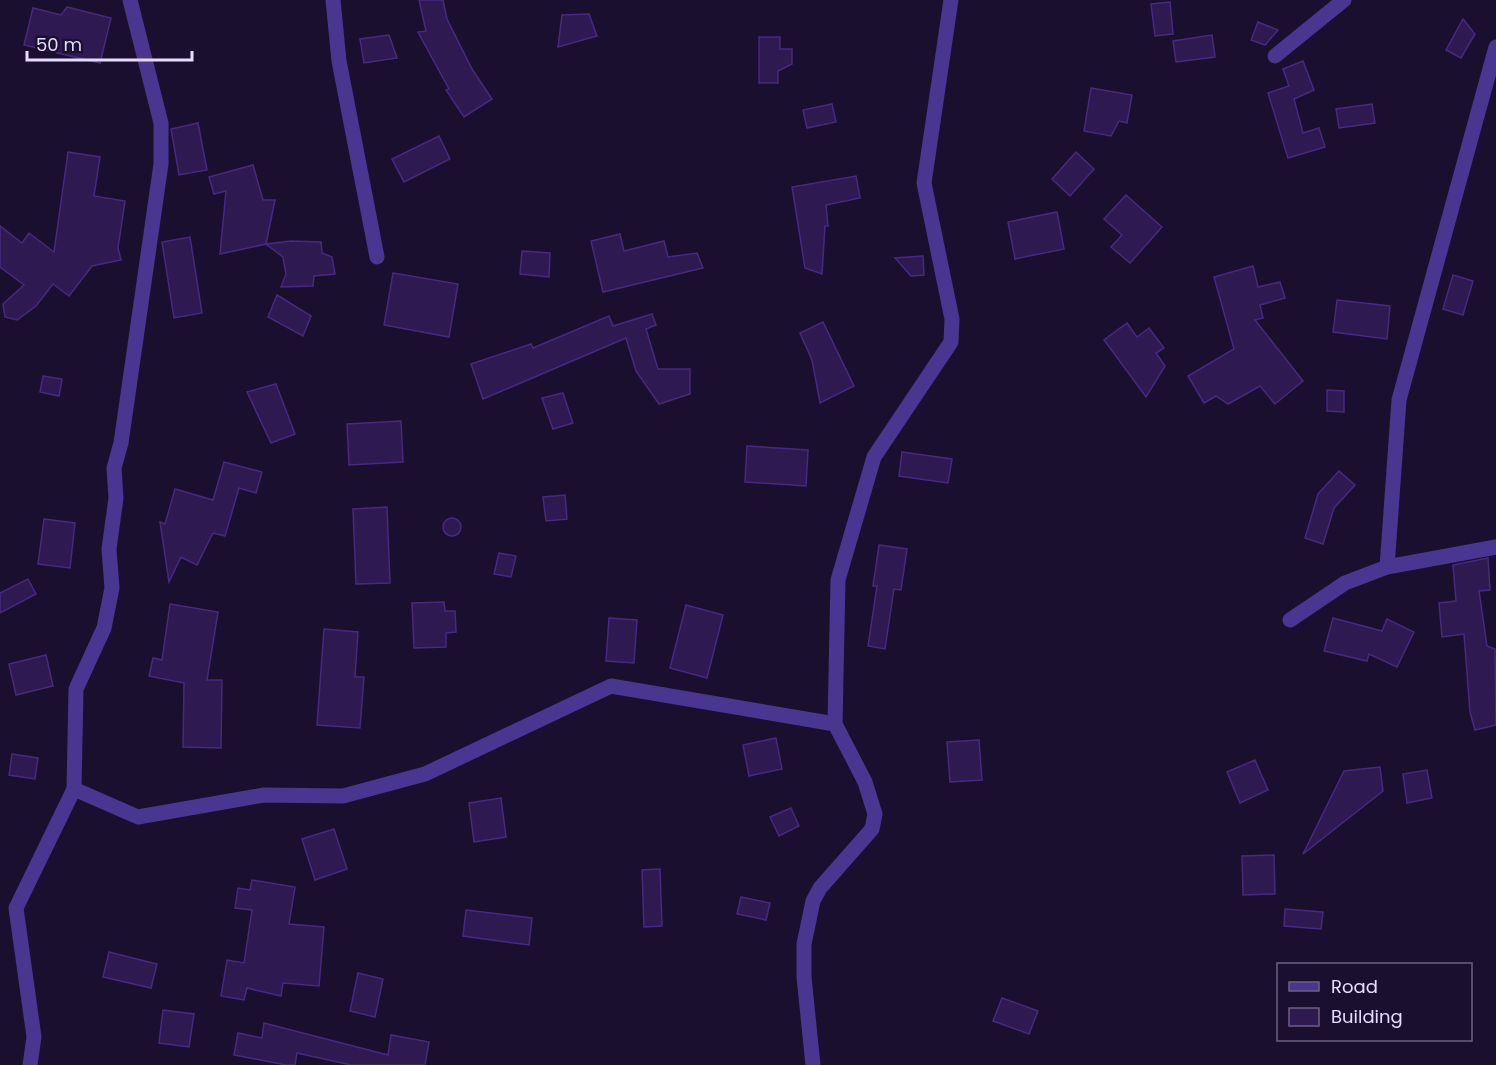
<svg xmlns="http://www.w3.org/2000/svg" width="1496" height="1065" font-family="Poppins,sans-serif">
	<rect width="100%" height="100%" fill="#1a0f2e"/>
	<g fill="#2e1951" stroke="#48297f" stroke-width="1.5">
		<path d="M419 0H443L447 19 472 69 492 99 464 117 446 90 449 89 418 32 426 31Z"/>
		<path d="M1170 2 1173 34 1155 36 1151 4Z"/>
		<path d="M67 7 111 18 100 63 24 45 33 8 61 15Z"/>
		<path d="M589 14 597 36 558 47 562 15Z"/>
		<path d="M1463 19 1475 34 1461 58 1446 50Z"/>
		<path d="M1258 22 1278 30 1265 45 1251 40Z"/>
		<path d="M389 35 397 58 364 63 360 39Z"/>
		<path d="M1212 35 1215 57 1176 62 1173 41Z"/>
		<path d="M759 37H780V49H792V64L778 71V83H759Z"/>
		<path d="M1303 61 1314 90 1294 99 1303 133 1319 128 1325 147 1288 158 1268 93 1289 86 1283 69Z"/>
		<path d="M1091 88 1132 95 1127 123 1119 121 1111 136 1084 131Z"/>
		<path d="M832 104 836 122 807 128 803 110Z"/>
		<path d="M1372 104 1375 123 1339 128 1336 109Z"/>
		<path d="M198 123 207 170 179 175 171 129Z"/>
		<path d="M439 136 450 159 404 182 392 159Z"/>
		<path d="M68 152 100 157 94 196 125 201 118 248 121 260 92 266 69 296 53 284 36 306 17 320 5 317 3 304 24 285 0 267V226L22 243 29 233 54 252Z"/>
		<path d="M1076 152 1094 169 1070 196 1052 179Z"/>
		<path d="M253 165 263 200H275L266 244 220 254 226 191 214 194 209 177Z"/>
		<path d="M856 176 860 198 826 205 828 226H825L822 274 805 268 792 187Z"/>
		<path d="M1126 195 1162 227 1130 263 1111 247 1122 235 1104 219Z"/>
		<path d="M1057 212 1064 249 1015 259 1008 222Z"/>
		<path d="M620 234 624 251 664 241 668 257 697 253 703 268 603 292 591 241Z"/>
		<path d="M190 237 202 313 174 318 162 242Z"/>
		<path d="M291 241 321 242 322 253 332 257 335 274 314 276 313 286 281 287 286 274 283 257 266 244Z"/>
		<path d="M522 251 550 253 549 277 520 274Z"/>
		<path d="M923 256 924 275 911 276 895 258Z"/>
		<path d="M1253 266 1258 287 1280 282 1285 298 1260 305 1263 318 1255 320 1303 381 1275 404 1260 386 1228 404 1216 396 1204 403 1188 376 1234 349 1214 277Z"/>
		<path d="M393 273 458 284 449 337 384 325Z"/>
		<path d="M1453 275 1473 281 1463 315 1443 309Z"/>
		<path d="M277 295 311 316 303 336 268 317Z"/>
		<path d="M1337 300 1390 306 1387 339 1333 332Z"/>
		<path d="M652 314 656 325 646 329 658 369H690V394L659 404 636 371 626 338 483 399 471 364 531 344 533 348 609 316 613 326Z"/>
		<path d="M823 322 854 386 820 403 812 360 800 333Z"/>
		<path d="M1127 323 1137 337 1149 328 1164 348 1156 353 1165 366 1146 397 1104 340Z"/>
		<path d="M43 376 62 379 59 396 40 392Z"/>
		<path d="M276 384 295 434 271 443 247 392Z"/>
		<path d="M1327 390 1344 391V412L1327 411Z"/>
		<path d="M563 393 573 423 553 429 542 398Z"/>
		<path d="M401 421 403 462 349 465 347 424Z"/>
		<path d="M747 446 808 450 806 486 745 482Z"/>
		<path d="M902 452 952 459 948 483 899 476Z"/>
		<path d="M224 462 262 472 256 493 239 488 225 536 213 533 197 565 181 557 169 582 160 522 165 524 175 489 213 500Z"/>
		<path d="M1339 471 1355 485 1334 508 1323 544 1305 538 1318 494Z"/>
		<path d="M565 495 567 519 546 521 543 497Z"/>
		<path d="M387 507 390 583 356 584 353 509Z"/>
		<circle cx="452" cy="527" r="9"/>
		<path d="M44 519 75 523 70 568 38 564Z"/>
		<path d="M879 545 907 549 901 590 894 589 885 649 868 646 877 586H873Z"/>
		<path d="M499 553 516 556 511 577 494 574Z"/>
		<path d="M1488 558 1490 590 1479 591 1487 646 1495 649 1496 725 1475 730 1470 712 1464 634 1442 637 1439 603 1456 601 1453 565Z"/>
		<path d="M28 579 36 594 0 613V593Z"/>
		<path d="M444 602 445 611H455L456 632 446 633V647L414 648 412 603Z"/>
		<path d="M170 604 218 612 207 680H222L221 748 183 747 184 683 149 676 153 658 162 660Z"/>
		<path d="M686 605 723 615 707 678 670 668Z"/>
		<path d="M609 618 637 620 634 663 606 661Z"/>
		<path d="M1333 618 1382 631 1387 619 1414 632 1397 667 1369 654 1367 661 1324 651Z"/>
		<path d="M324 629 358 632 355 677H364L360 728 317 725Z"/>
		<path d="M46 655 53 686 16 695 9 664Z"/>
		<path d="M776 738 782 769 749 776 743 745Z"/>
		<path d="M979 740 982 780 950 782 947 742Z"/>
		<path d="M12 754 38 758 35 779 9 775Z"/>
		<path d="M1255 760 1268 790 1240 803 1227 772Z"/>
		<path d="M1380 767 1383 791 1303 854 1344 771Z"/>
		<path d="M1427 770 1432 798 1407 803 1403 774Z"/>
		<path d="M501 798 506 837 474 842 469 803Z"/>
		<path d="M791 808 799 826 779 836 770 817Z"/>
		<path d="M334 829 347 869 315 880 302 839Z"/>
		<path d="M1274 855 1275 894 1243 895 1242 856Z"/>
		<path d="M660 869 662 926 644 927 642 870Z"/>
		<path d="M252 880 295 887 289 924 324 927 319 986 283 983 281 996 247 988 244 1000 221 996 227 960 244 963 252 910 235 908 238 888 250 890Z"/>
		<path d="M741 897 770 903 766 920 737 914Z"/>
		<path d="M1285 909 1323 912 1321 929 1284 926Z"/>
		<path d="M466 910 532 918 529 945 463 936Z"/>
		<path d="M109 952 157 964 151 988 103 977Z"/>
		<path d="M358 973 383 979 375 1017 350 1011Z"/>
		<path d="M1002 998 1038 1011 1029 1034 993 1021Z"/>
		<path d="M163 1010 194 1014 189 1047 159 1043Z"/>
		<path d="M264 1023 388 1055 391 1035 429 1042 425 1065H351L297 1053 295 1065H286L234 1055 238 1033 262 1038Z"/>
	</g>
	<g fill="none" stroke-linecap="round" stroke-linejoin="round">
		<g stroke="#493691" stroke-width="15">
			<path d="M333 0 339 61 377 257"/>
			<path d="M1275 56 1344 0"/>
			<path d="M1387 567 1399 400 1496 47"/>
			<path d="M1290 620 1345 583 1387 567 1496 547"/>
			<path d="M74 789 138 817 264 795 343 796 425 774 611 686 835 724"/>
			<path d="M30 1065 34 1037 16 908 74 789 76 689 104 628 112 588 109 549 116 498 114 468 121 443 161 164V123L130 0"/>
			<path d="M813 1065 804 977V944L813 901 820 888 872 829 875 814 865 782 835 724 838 580 874 457 951 342 952 319 924 183 951 0"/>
		</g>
	</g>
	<rect x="1277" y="963" width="195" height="78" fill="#1a0f2e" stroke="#6c6182" stroke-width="1.5"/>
	<rect x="1289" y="982" width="30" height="9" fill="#493691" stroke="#6c6182" stroke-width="1.5"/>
	<text x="1331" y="993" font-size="18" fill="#e6dcff">Road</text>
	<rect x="1289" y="1008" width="30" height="18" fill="#2e1951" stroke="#6c6182" stroke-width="1.5"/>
	<text x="1331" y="1023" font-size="18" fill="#e6dcff">Building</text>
	<path d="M27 51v9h165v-9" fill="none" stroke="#e6dcff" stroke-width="3"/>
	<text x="36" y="51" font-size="18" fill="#e6dcff" stroke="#1a0f2e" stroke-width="4.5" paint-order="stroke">50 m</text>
</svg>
